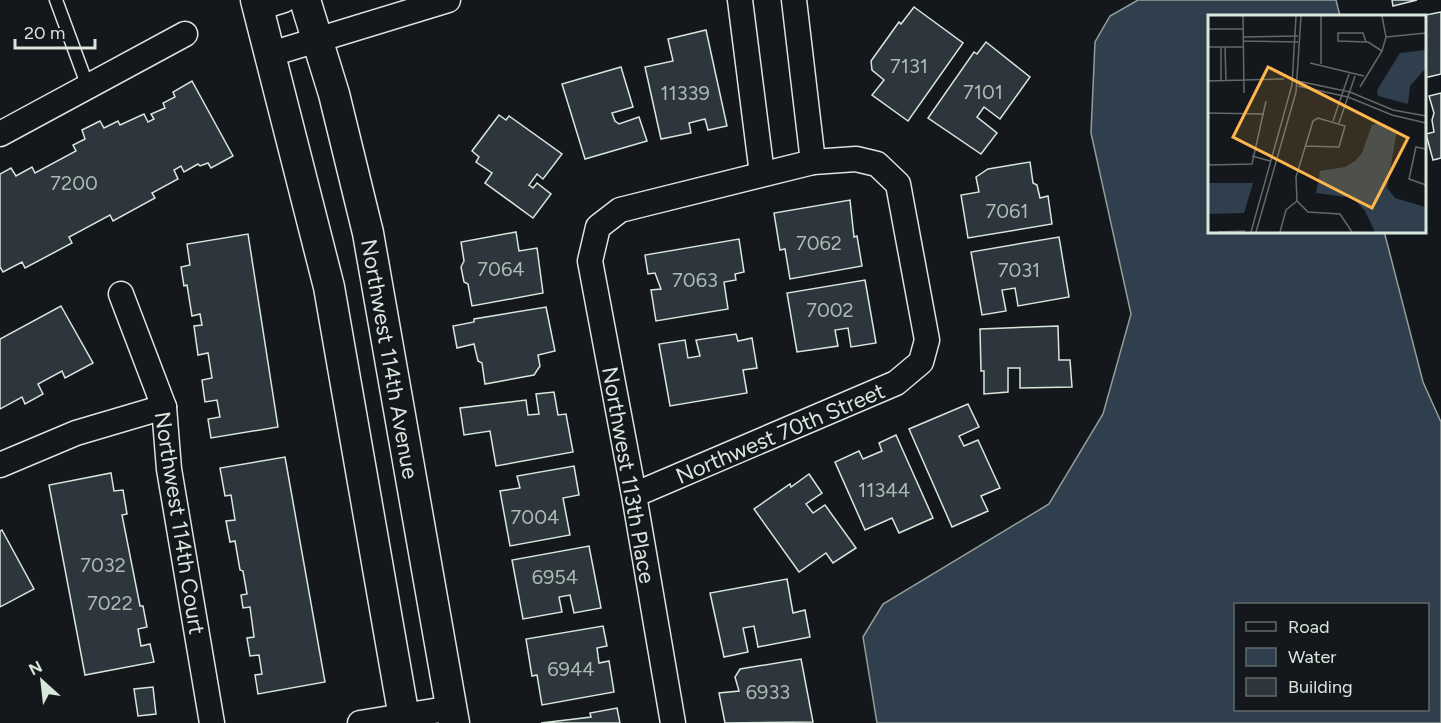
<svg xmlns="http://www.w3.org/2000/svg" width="1441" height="723" font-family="Figtree,sans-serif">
	<rect width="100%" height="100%" fill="#14181c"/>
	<path fill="#2f3f4d" stroke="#939e99" stroke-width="1.5" fill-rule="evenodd" d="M1138 0H1336L1340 16H1210V231H1384L1423 382 1441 422V723H877L863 637 883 604 1049 504 1103 414 1131 314 1091 133 1095 42 1110 16ZM1236 604H1428V710H1236Z"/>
	<g fill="#2c363c" stroke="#d8e6dc" stroke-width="1.5">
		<path d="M1392 0H1417L1393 6Z"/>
		<path d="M914 7 963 43 908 121 872 95 884 80 872 70 871 61 899 22 901 24Z"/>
		<path d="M1441 12V74L1424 78V16H1421Z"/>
		<path d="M706 30 727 126 708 130 705 119 689 123 691 133 661 139 645 67 673 61 668 39Z"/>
		<path d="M986 42 1030 77 1000 119 984 107 977 117 997 133 981 154 928 118 974 52 977 54Z"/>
		<path d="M621 67 633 107 612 113 615 121 619 124 639 117 647 141 585 159 562 84Z"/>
		<path d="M192 81 233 156 211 168 208 163 200 166 198 164 184 172 181 166 174 170 178 179 152 193 155 198 113 221 110 215 69 237 72 243 25 268 22 262 3 272 0 267V174L11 168 16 176 32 167 35 173 76 151 73 145 85 139 82 130 100 121 104 128 118 121 120 125 144 114 148 122 154 119 151 114 165 108 163 103 175 97 173 92Z"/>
		<path d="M1441 93V158L1433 160 1426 134 1434 132 1432 120 1434 113 1429 96Z"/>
		<path d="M499 115 506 120 509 116 562 154 543 179 537 174 529 185 533 188 537 183 551 194 533 218 485 183 492 173 476 162 479 157 472 151Z"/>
		<path d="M1030 162 1033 183 1037 185 1040 198 1048 196 1052 224 968 238 961 195 979 192 976 177 988 169Z"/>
		<path d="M850 200 854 237 857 236 862 266 790 279 785 249 780 250 774 213Z"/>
		<path d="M516 232 519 251 537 248 543 293 472 306 468 284 464 282 461 267 464 261 461 242Z"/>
		<path d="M248 234 278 427 211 438 208 419 220 417 217 400 205 402 202 380 212 378 208 353 198 355 194 326 202 325 200 314 192 316 187 285 184 286 181 267 190 265 187 244Z"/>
		<path d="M1059 237 1069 297 1018 306 1015 288 1002 290 1006 311 982 315 971 252Z"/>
		<path d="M739 239 744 272 735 274 736 280 724 282 728 309 656 321 651 290 661 289 655 273 648 274 645 255Z"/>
		<path d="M865 280 876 343 851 347 848 328 835 330 838 346 797 352 787 293Z"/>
		<path d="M61 306 93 363 65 378 62 371 38 384 43 394 25 404 22 397 0 409V339Z"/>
		<path d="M546 307 555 351 538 355 540 366 534 375 485 384 482 363 478 361 474 344 457 348 453 326 474 322V319Z"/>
		<path d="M1058 326 1059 360H1070L1072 387 1020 388V368H1008V392L984 394V371H981L980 329Z"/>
		<path d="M736 334 738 341 752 338 757 368 743 370 747 393 670 406 659 344 685 340 688 358 700 356 696 340Z"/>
		<path d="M554 392 558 415 566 414 573 452 496 466 490 431 464 435 460 408 526 400 528 415 539 414 536 394Z"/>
		<path d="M968 404 979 427 959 436 964 446 978 440 1000 488 981 496 988 511 952 527 909 429Z"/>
		<path d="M896 435 933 518 899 533 892 518 865 530 835 462 859 451 863 459 882 451 879 443Z"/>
		<path d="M285 457 325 682 258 694 255 675 262 674 259 655 250 656 247 638 254 637 250 607 243 608 241 595 247 594 243 571 240 570 235 541 230 542 226 521 235 520 231 495 225 496 220 468Z"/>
		<path d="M574 466 579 495 563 498 570 535 510 546 500 491 520 488 517 476Z"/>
		<path d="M111 473 114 491 123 490 127 514 122 515 140 606H143L147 627 138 629 141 646 150 644 154 662 85 675 49 485Z"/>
		<path d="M809 474 822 493 806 504 813 513 825 505 856 548 833 563 826 553 799 572 754 509 790 484 791 487Z"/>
		<path d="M2 530 34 589 0 607V531Z"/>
		<path d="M589 546 601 608 574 613 570 595 559 597 562 612 523 619 512 560Z"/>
		<path d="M787 579 793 613 805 610 810 637 758 647 754 626 743 628 748 652 724 657 710 593Z"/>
		<path d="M603 626 607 646 597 648 599 663 609 661 614 692 542 705 537 675 532 676 526 639Z"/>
		<path d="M801 659 813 722 725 723 719 693 739 691 735 677 740 669Z"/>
		<path d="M153 687 156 714 138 716 134 689Z"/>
		<path d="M617 708 620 723H541L591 717 590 713Z"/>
	</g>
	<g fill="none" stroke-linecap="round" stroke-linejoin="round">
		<g stroke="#d8e6dc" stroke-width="15">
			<path id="service" d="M56 0 88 87"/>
		</g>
		<g stroke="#d8e6dc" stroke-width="27">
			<g id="minor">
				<path d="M740 0 762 174"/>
				<path d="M794 0 813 162"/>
				<path d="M258 8 284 0"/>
				<path d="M271 54 448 0"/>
				<path d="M0 134 185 34"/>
				<path d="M121 294 164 407 169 469 212 723"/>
				<path d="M0 465 76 433 164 407"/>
				<path d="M634 495 896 383 921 362 927 340 898 184 877 164 856 159 813 162 620 210 598 227 590 261 634 495 673 723"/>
				<path d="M360 723 452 708"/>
			</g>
		</g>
		<g stroke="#d8e6dc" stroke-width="33">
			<g id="tertiary">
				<path d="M256 0 329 287 405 723"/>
				<path d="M305 0 334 94 368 233 454 723"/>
			</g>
		</g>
		<use href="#service" stroke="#14181c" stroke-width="12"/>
		<use href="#minor" stroke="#14181c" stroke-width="24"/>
		<use href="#tertiary" stroke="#14181c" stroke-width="30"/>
	</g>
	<g text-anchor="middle" stroke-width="4.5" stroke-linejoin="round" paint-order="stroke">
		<g font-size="20" fill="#adbab4">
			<text x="909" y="73">7131</text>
			<text x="983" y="99">7101</text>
			<text x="685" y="100">11339</text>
			<text x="74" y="190">7200</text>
			<text x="1007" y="218">7061</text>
			<text x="819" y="250">7062</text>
			<text x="501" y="276">7064</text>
			<text x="1019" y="277">7031</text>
			<text x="695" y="287">7063</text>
			<text x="830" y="317">7002</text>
			<text x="884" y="497">11344</text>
			<text x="535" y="524">7004</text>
			<text x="103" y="572">7032</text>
			<text x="555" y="584">6954</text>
			<text x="110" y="610">7022</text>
			<text x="571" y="676">6944</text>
			<text x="768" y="699">6933</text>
		</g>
		<g font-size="22" fill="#d8e6dc" stroke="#14181c">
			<text transform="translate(390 359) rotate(80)" y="8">Northwest 114th Avenue</text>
			<text transform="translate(780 433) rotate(-23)" y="8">Northwest 70th Street</text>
			<text transform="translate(629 475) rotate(80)" y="8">Northwest 113th Place</text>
			<text transform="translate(180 523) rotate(81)" y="8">Northwest 114th Court</text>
		</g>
	</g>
	<g transform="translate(1208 15)">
		<rect width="218" height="218" fill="#14181c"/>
		<path d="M217 35V54L202 71 200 89 170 81 169 75 192 38ZM171 108 189 115 179 173 187 183 217 192V217H167L157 196 145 183 108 178 112 156 137 152 147 146 154 138 164 110ZM0 168H45L36 198 0 199Z" fill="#2f3f4d"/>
		<path fill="none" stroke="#626a69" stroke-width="1.5" d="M35 1 36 78M0 14H35M35 22 90 21M178 22 218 18M35 26 90 27M158 27 155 18H130V26L158 27H160L174 36M0 32H35M13 32V66M17 32 18 66M102 48 156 61M113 49V1M85 65 142 77 185 95 218 101M0 66 76 64M90 71 140 82 184 100 218 108M152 72 174 36 178 22 174 1M0 98 56 99M125 106 141 59M131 108 147 61M45 133 65 141M218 134 208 132 201 164 218 170M44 141 62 146M0 150 44 149 58 86M89 186 88 162 105 106 110 103 137 111 131 132 97 131M89 186 100 197 132 199 144 217M10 217 37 216M43 217 84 70 88 1M48 217 88 77 93 1M72 217 78 195 89 186"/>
		<path fill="#ffb74d" fill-opacity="0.15" stroke="#ffb74d" stroke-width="3" d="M60 52 200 123 164 193 25 122Z"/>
		<rect width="218" height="218" fill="none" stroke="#d8e6dc" stroke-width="3"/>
	</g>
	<rect x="1234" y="603" width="195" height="108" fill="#14181c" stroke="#626a69" stroke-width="1.5"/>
	<rect x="1246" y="622" width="30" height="9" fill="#14181c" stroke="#626a69" stroke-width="1.5"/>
	<text x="1288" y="633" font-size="18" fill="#d8e6dc">Road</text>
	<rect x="1246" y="648" width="30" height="18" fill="#2f3f4d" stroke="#626a69" stroke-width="1.5"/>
	<text x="1288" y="663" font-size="18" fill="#d8e6dc">Water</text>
	<rect x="1246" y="678" width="30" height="18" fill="#2c363c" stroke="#626a69" stroke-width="1.5"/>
	<text x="1288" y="693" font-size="18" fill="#d8e6dc">Building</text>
	<g transform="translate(42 681) rotate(333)" stroke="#14181c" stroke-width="4.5" paint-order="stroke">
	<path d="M0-4.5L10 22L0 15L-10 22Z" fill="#d8e6dc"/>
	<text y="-9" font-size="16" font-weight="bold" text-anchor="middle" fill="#d8e6dc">N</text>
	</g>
	<path d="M15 39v9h80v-9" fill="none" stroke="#d8e6dc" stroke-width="3"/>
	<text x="24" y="39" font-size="18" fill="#d8e6dc" stroke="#14181c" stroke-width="4.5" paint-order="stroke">20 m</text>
</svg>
